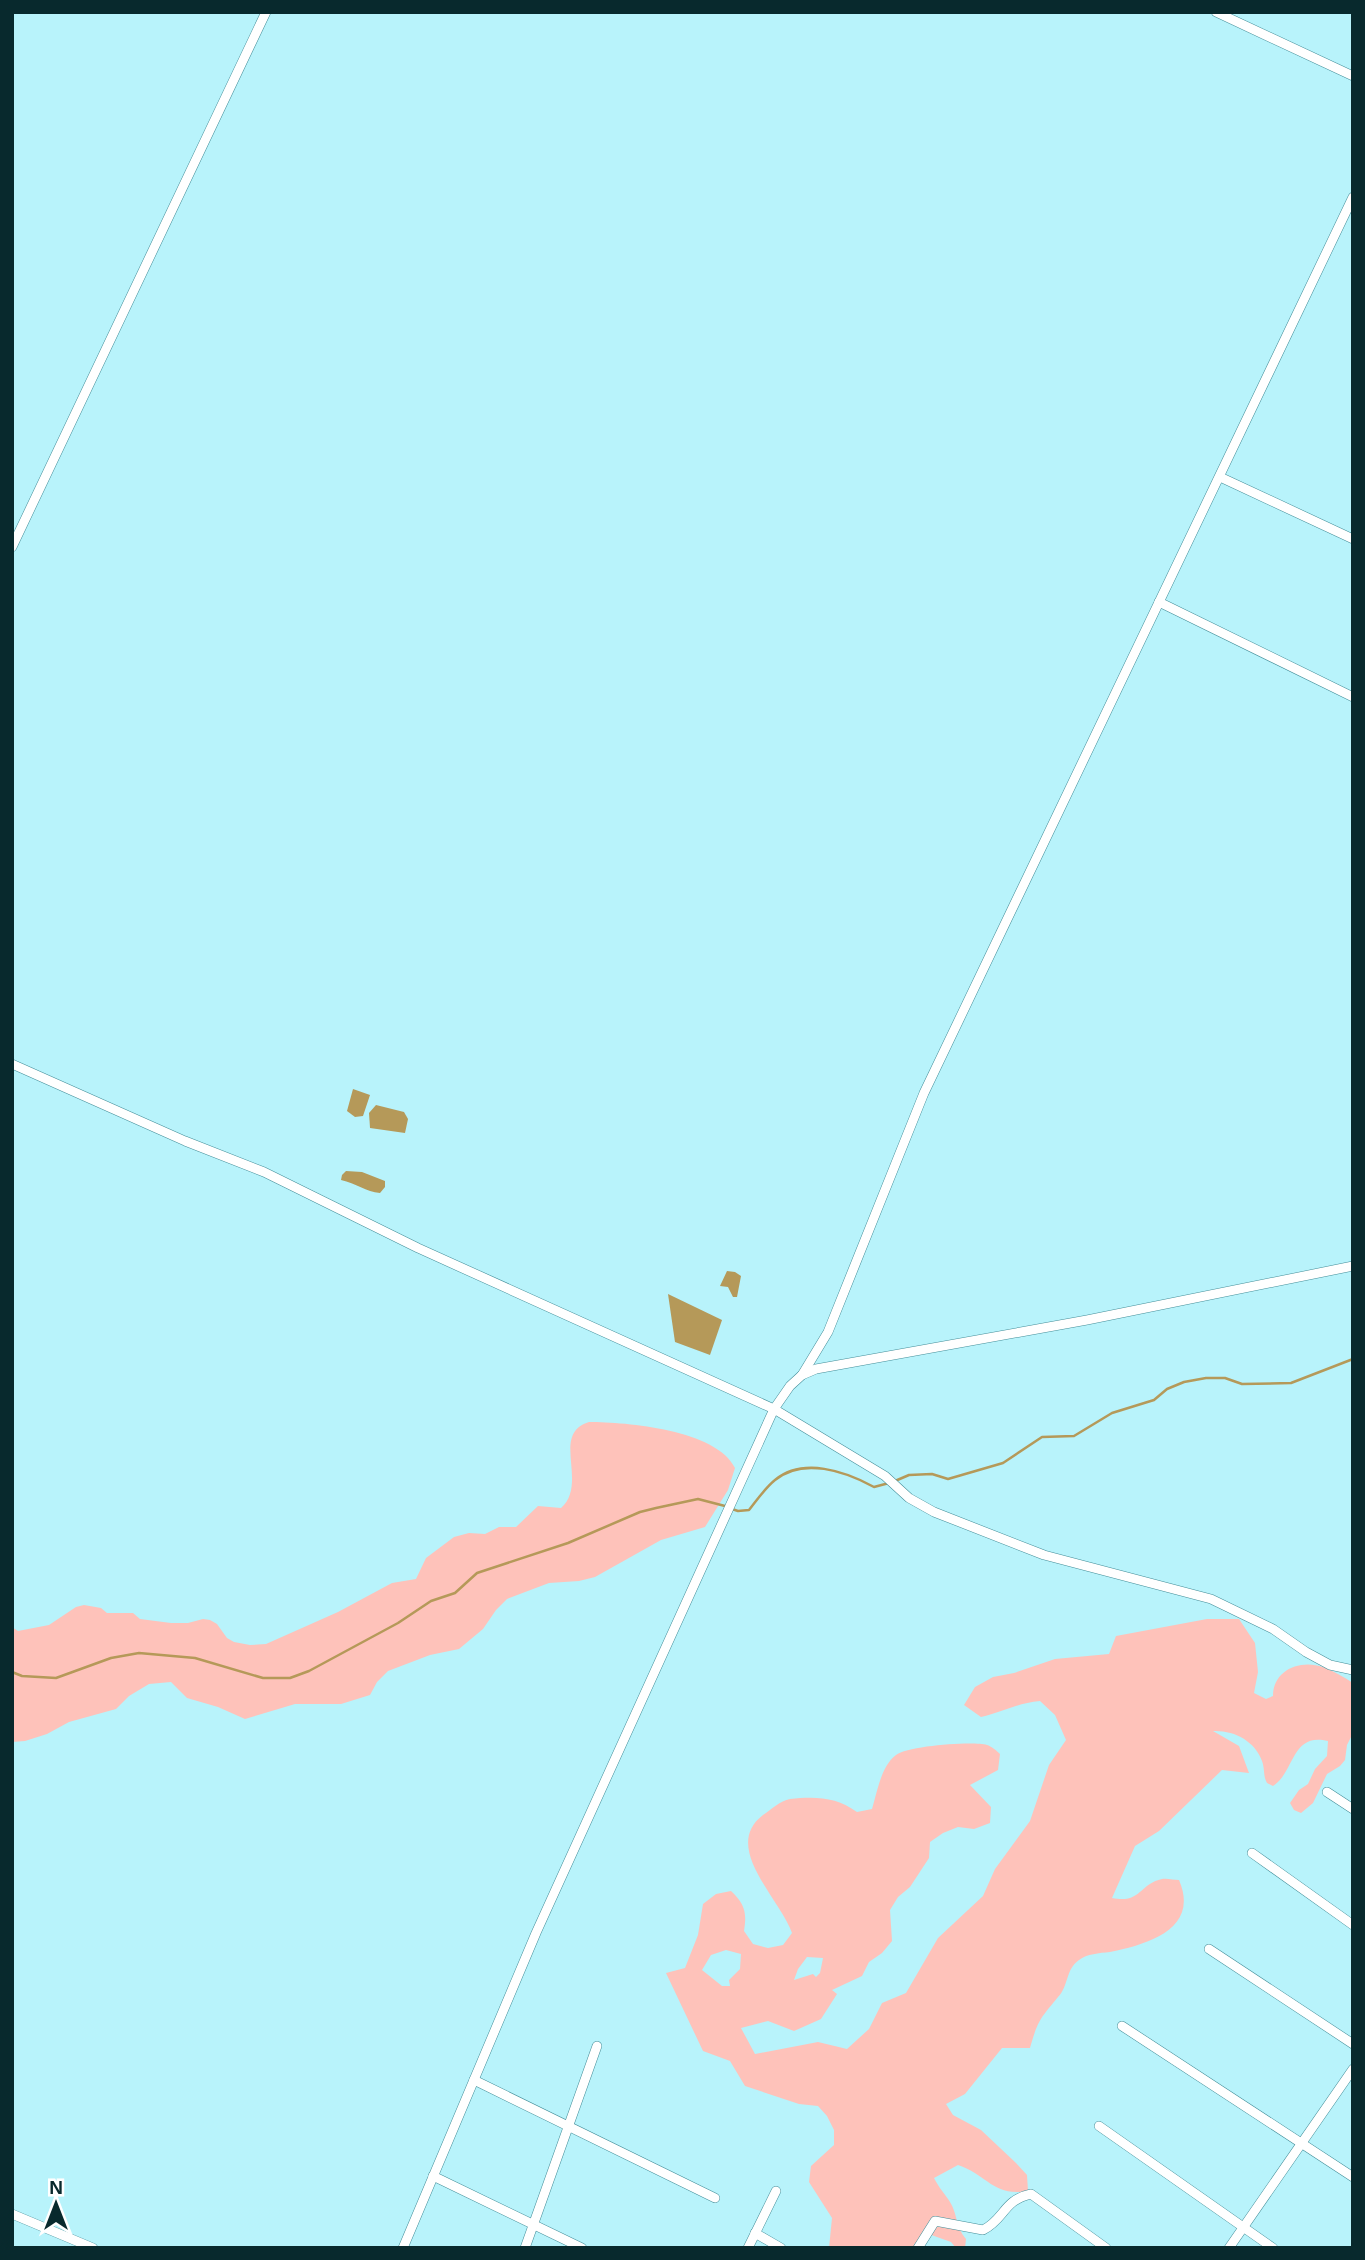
<svg xmlns="http://www.w3.org/2000/svg" width="1365" height="2260" font-family="Helvetica,sans-serif">
	<rect width="100%" height="100%" fill="#b8f3fb"/>
	<g fill="#fec2ba" fill-rule="evenodd">
		<path d="M589 1422C627 1422 717 1430 735 1468L728 1490 705 1527 661 1540 595 1577 579 1581 549 1583 507 1599 496 1610 483 1629 459 1649 430 1655 388 1671 377 1682 370 1695 341 1704H295L245 1719 218 1707 187 1698 171 1682 149 1684 129 1696 116 1709 69 1722 47 1734 25 1741 12 1742V1627L18 1631 49 1625 76 1607 84 1605 101 1608 107 1613H133L140 1619 171 1623H188L203 1619 210 1620 217 1624 227 1638 234 1642 250 1645 266 1644 338 1612 392 1583 416 1579 426 1558 454 1537 469 1533 485 1534 499 1527H516L538 1506 561 1508C589 1483 550 1434 589 1422Z"/>
		<path d="M1207 1619H1239L1255 1643 1258 1672 1254 1693 1266 1699 1273 1696C1273 1670 1300 1659 1323 1667 1333 1671 1344 1677 1353 1683V1733L1347 1745 1345 1760 1340 1766 1327 1774 1313 1803 1301 1813 1294 1810 1290 1803 1299 1790 1308 1784 1315 1769 1327 1756 1328 1741C1291 1732 1295 1772 1273 1786L1267 1783C1263 1776 1265 1769 1262 1761 1255 1741 1234 1730 1213 1731L1239 1746 1249 1773 1222 1770 1159 1831 1135 1846 1112 1898C1141 1904 1139 1884 1162 1879 1167 1878 1174 1880 1179 1880 1200 1929 1148 1944 1110 1952 1099 1953 1087 1954 1079 1960 1065 1970 1069 1986 1058 1997 1040 2019 1038 2020 1030 2048H1002L965 2094 946 2104 953 2115 981 2130 1016 2163 1027 2175 1028 2191C993 2197 988 2175 958 2165L934 2178C939 2188 945 2194 950 2202 958 2215 955 2226 966 2239L965 2248H956L951 2242 923 2232 914 2248H829L832 2218 809 2182 811 2166 834 2145V2130L827 2116 818 2106 799 2104 745 2086 730 2061 703 2051 666 1973 685 1968 698 1935 703 1904 716 1894 731 1891C745 1904 747 1913 744 1931L753 1944 768 1948 783 1945 792 1933C780 1898 721 1847 763 1815 772 1809 780 1801 790 1799 815 1796 837 1797 857 1812L872 1809C877 1793 881 1766 896 1755 908 1746 972 1741 987 1745 991 1746 997 1751 1000 1754L998 1770 970 1785 991 1807 990 1823 974 1829 958 1827 943 1833 930 1842 929 1858 910 1887 898 1897 890 1910 892 1941 882 1953 869 1962 862 1976 832 1990 837 1994 821 2019 794 2031 768 2021 741 2028 755 2054 818 2042 847 2049 869 2029 882 2003 906 1993 938 1938 983 1896 995 1869 1030 1821 1049 1765 1066 1740 1055 1715 1040 1701C1017 1703 1003 1712 981 1717L964 1705 975 1687 993 1677 1014 1673 1055 1659 1109 1654 1116 1636ZM726 1950 741 1954 740 1969 729 1980 730 1986H722L702 1970 711 1955ZM807 1957 823 1958 820 1973 816 1977 813 1974 794 1980 798 1969Z"/>
	</g>
	<g fill="#b59959">
		<path d="M353 1089 370 1095 363 1116 355 1117 347 1111Z"/>
		<path d="M376 1105 404 1112 408 1119 405 1133 370 1128 369 1113Z"/>
		<path d="M346 1171 362 1172 385 1181V1187L380 1193C366 1192 356 1183 341 1180L342 1175Z"/>
		<path d="M727 1271 735 1272 741 1276 737 1297H733L728 1287 720 1286Z"/>
		<path d="M668 1294 722 1320 710 1355 675 1342Z"/>
	</g>
	<g fill="none" stroke-linecap="round" stroke-linejoin="round">
		<g stroke="#b59959" stroke-width="2.5">
			<path d="M895 1481 909 1475 932 1474 948 1479 1003 1463 1042 1437 1074 1436 1112 1413 1154 1400 1167 1389 1184 1382 1206 1378H1225L1242 1384 1291 1383 1353 1359"/>
			<path d="M732 1509 738 1511 749 1510C757 1500 765 1488 775 1480 803 1457 845 1471 874 1487L889 1483"/>
			<path d="M12 1672 22 1676 56 1678 111 1658 139 1653 195 1658 263 1678H290L309 1671 398 1623 431 1601 455 1593 477 1573 568 1543 640 1512 656 1508 698 1499 725 1506"/>
		</g>
		<g stroke="#438e99" stroke-width="10">
			<g id="street">
				<path d="M1216 12 1353 76"/>
				<path d="M1220 477 1353 539"/>
				<path d="M12 547 266 12"/>
				<path d="M1159 602 1353 697"/>
				<path d="M12 1064 185 1141 264 1172 418 1248 774 1409 885 1476 909 1498 934 1512 1044 1555 1211 1599 1273 1629 1306 1652 1330 1665 1353 1670"/>
				<path d="M802 1375 828 1332 924 1093 1353 197"/>
				<path d="M1327 1792 1353 1809"/>
				<path d="M1252 1853 1353 1925"/>
				<path d="M1209 1949 1353 2044"/>
				<path d="M1122 2026 1353 2177"/>
				<path d="M474 2080 715 2198"/>
				<path d="M1099 2126 1273 2248"/>
				<path d="M433 2176 582 2248"/>
				<path d="M12 2214 93 2248"/>
				<path d="M755 2233 781 2248"/>
				<path d="M403 2248 536 1933 774 1409 790 1386 802 1375 816 1369 1087 1320 1353 1266"/>
				<path d="M525 2248 597 2046"/>
				<path d="M748 2248 776 2191"/>
				<path d="M918 2248 935 2221 983 2230C1005 2219 1003 2200 1031 2194L1106 2248"/>
				<path d="M1229 2248 1353 2069"/>
			</g>
		</g>
		<use href="#street" stroke="#fff" stroke-width="9"/>
	</g>
	<rect width="1365" height="2260" fill="none" stroke="#08292d" stroke-width="28"/>
	<g transform="translate(56 2204)" stroke="#ffffff" stroke-width="5" paint-order="stroke">
	<path d="M0-5L12 26L0 18L-12 26Z" fill="#08292d"/>
	<text y="-10" font-size="19" font-weight="bold" text-anchor="middle" fill="#08292d">N</text>
	</g>
</svg>
